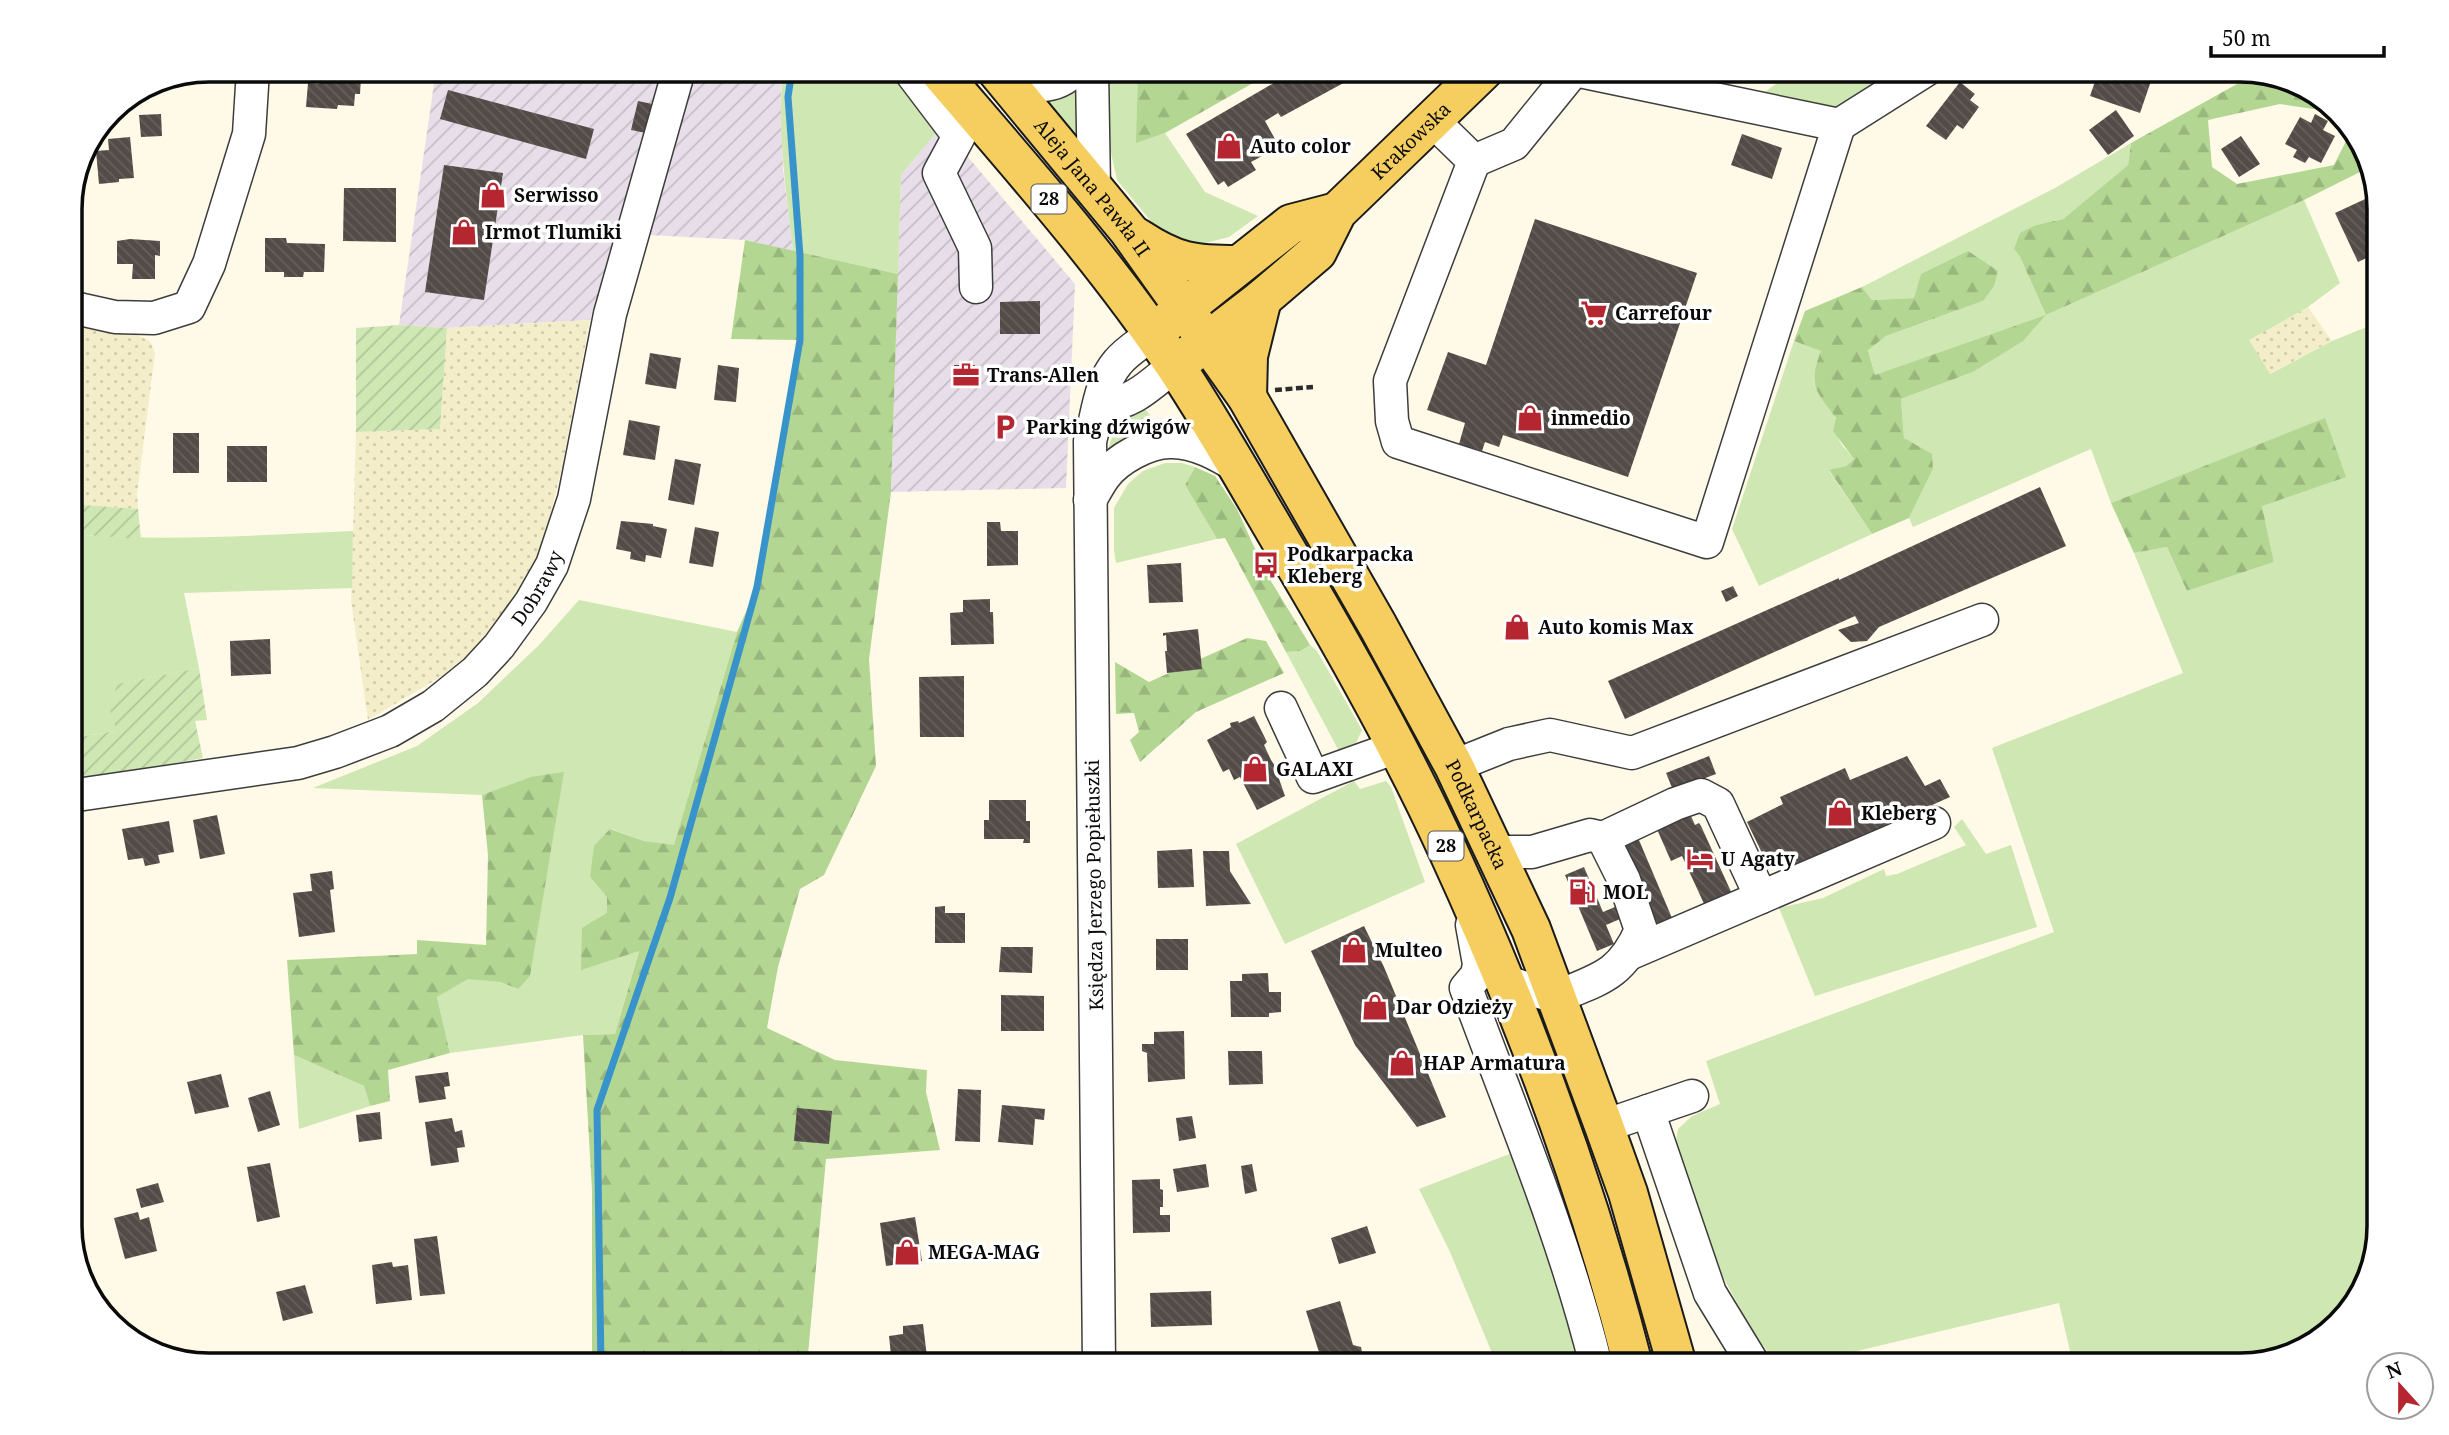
<svg xmlns="http://www.w3.org/2000/svg" width="2449" height="1435" font-family="'Noto Serif',serif">
	<defs>
		<pattern id="industrial-furrows" width="10" height="10" patternUnits="userSpaceOnUse" patternTransform="scale(1.75)"><rect width="10" height="10" fill="#e8dee9"/><path d="M-1 1l2-2M0 10L10 0M9 11l2-2" fill="none" stroke="#c6bdc6"/></pattern>
		<pattern id="farmland-dots" width="8" height="8" patternUnits="userSpaceOnUse" patternTransform="scale(1.75)"><rect width="8" height="8" fill="#f3eec9"/><path d="M2 2h.1M6 6h.1" fill="none" stroke="#cfcbab" stroke-width="1.8" stroke-linecap="round"/></pattern>
		<pattern id="forest-firs" width="22" height="20" patternUnits="userSpaceOnUse" patternTransform="scale(1.75)"><rect width="22" height="20" fill="#b3d793"/><path d="M5 1l3.5 6h-7zM16 11l3.5 6h-7z" fill="#99b77d"/></pattern>
		<pattern id="garden-furrows" width="10" height="10" patternUnits="userSpaceOnUse" patternTransform="scale(1.75)"><rect width="10" height="10" fill="#cfe7b3"/><path d="M-1 1l2-2M0 10L10 0M9 11l2-2" fill="none" stroke="#b0c599"/></pattern>
		<pattern id="building-back-hatch" width="6" height="6" patternUnits="userSpaceOnUse" patternTransform="scale(1.75)"><rect width="6" height="6" fill="#524b47"/><path d="M-1 5l2 2M0 0l6 6M5-1l2 2" fill="none" stroke="#66605d"/></pattern>
	</defs>
	<rect width="100%" height="100%" fill="#fff9e7"/>
	<g fill="url(#industrial-furrows)">
		<path d="M436 70H783L781 95 783 168 793 251 745 240 649 235 622 212 590 320 447 328 399 325Z"/>
		<path d="M942 126 1075 284 1066 488 891 492 901 175Z"/>
	</g>
	<g fill="url(#farmland-dots)">
		<path d="M2308 307 2332 341 2269 374 2248 340Z"/>
		<path d="M70 320 128 331 150 341 155 353 137 494 138 509 70 504Z"/>
		<path d="M590 320 562 467 541 553 511 603 459 666 368 720 351 601 356 432 440 429 447 328Z"/>
	</g>
	<g fill="#cfe7b3">
		<path d="M783 70H893L942 126 901 175 898 274 793 251C786 191 777 130 783 70Z"/>
		<path d="M1107 70H1138L1137 142 1165 133 1205 192 1258 216 1229 237 1197 245 1169 237 1154 225 1117 180 1109 144Z"/>
		<path d="M1795 70H1908L1835 116 1751 102Z"/>
		<path d="M1083 77V141L1077 142 1044 101Z"/>
		<path d="M2131 143 2128 165 2063 219 2036 225 2014 249 2020 257 2046 315 2304 200 2340 283 2308 307 2249 340 2270 374 2332 341 2379 322V1226L2361 1295 2310 1346 2240 1365H2073L2059 1303 1798 1365H1778L1751 1330 1704 1240 1675 1147 1678 1129 1692 1116 1720 1104 1706 1061 2054 932 1992 748 2183 673 2134 553 2167 547 2187 591 2274 562 2262 506 2325 419 2111 503 2091 449 1913 527 1909 518 1933 469 1904 438 1901 399 1973 372 2022 341 1875 375 1868 349 1886 336 1983 301 1914 298 1872 300 1862 287 2055 188Z"/>
		<path d="M1794 341 1822 351C1805 388 1817 387 1834 415 1838 422 1836 429 1838 437 1840 445 1849 452 1854 459L1846 466 1829 471 1872 534 1759 586 1732 529Z"/>
		<path d="M1143 406 1165 435 1108 453C1110 431 1126 418 1143 406Z"/>
		<path d="M1165 463H1182L1195 467 1185 485 1217 539 1116 563 1114 550V508L1128 484 1143 471Z"/>
		<path d="M353 531 352 588 184 593 199 668 118 684 117 731 70 738V534C165 542 259 535 353 531Z"/>
		<path d="M579 600 737 632 674 846 644 841 611 829 590 877 607 897V914L581 969 639 950 615 1034 583 1035 450 1053 437 997 468 978 500 982 518 989 530 777 482 795 313 788 417 746 478 703 539 645Z"/>
		<path d="M1310 645 1317 651 1362 730 1356 743 1339 751 1286 652 1301 651Z"/>
		<path d="M1354 781 1360 789 1386 781 1391 787 1425 882 1285 944 1236 844Z"/>
		<path d="M1962 819 1986 854 2011 845 2037 927 1815 996 1779 908 1823 898 1884 869 1886 876 1897 874 1966 845 1954 827Z"/>
		<path d="M294 1055 364 1086 370 1106 299 1129Z"/>
		<path d="M1517 1151 1583 1365H1497L1450 1252 1419 1189Z"/>
	</g>
	<g fill="url(#forest-firs)">
		<path d="M1138 70H1276L1165 133 1136 143Z"/>
		<path d="M2255 74 2309 88 2334 112 2280 104 2208 120 2212 167 2237 184 2334 165 2352 129 2356 132 2368 168 2304 200 2046 315 2023 341 1973 372 1901 399 1904 438 1932 454 1933 469 1909 518 1872 534 1829 470 1846 466 1854 459 1833 431 1836 418C1816 390 1807 386 1821 351L1794 341 1805 311 1862 287 1872 300 1914 298 1921 274 1968 251 1998 271 1994 286 1983 301 1886 336 1868 350 1875 375 2046 315 2020 257 2014 249 2020 233 2036 225 2063 219 2128 165 2131 143Z"/>
		<path d="M745 240 898 274 891 492 869 659 876 766 824 875 800 889 778 967 767 1028 835 1060 927 1070 926 1092 940 1150 826 1159 807 1365H592V1190L583 1035 615 1034 639 951 581 970 582 928 607 913V897L590 877 594 846 610 829 644 841 674 845 737 632 757 587 800 340 731 339Z"/>
		<path d="M2325 418 2346 477 2262 506 2274 562 2187 591 2167 547 2134 553 2111 503Z"/>
		<path d="M1195 467 1215 476 1237 509 1266 573 1310 645 1301 651 1286 652 1225 538 1217 539 1185 485Z"/>
		<path d="M1247 638 1266 641 1284 673 1196 712 1140 762 1130 740 1139 732 1134 713 1116 714 1115 662 1149 682Z"/>
		<path d="M564 772 530 976 518 989 500 982 468 979 437 997 450 1053 388 1070 390 1101 370 1106 364 1086 294 1055 287 960 417 954V940L486 945 488 855 482 795 530 777Z"/>
	</g>
	<g fill="url(#garden-furrows)">
		<path d="M399 325 447 328 440 429 356 432V328Z"/>
		<path d="M70 504 138 509 141 539 70 534Z"/>
		<path d="M199 668 207 720 195 721 203 758 70 782V738L117 731 110 710 117 684Z"/>
	</g>
	<g fill="none" stroke-linecap="round" stroke-linejoin="round">
		<path stroke="#3793c9" stroke-width="7" d="M601 1365 597 1110 670 898 757 587 800 340V256L788 97 792 70"/>
	</g>
	<g fill="url(#building-back-hatch)">
		<path d="M322 70H356V77H361L360 94H355L354 106 338 105 337 109 306 107 308 83 319 84Z"/>
		<path d="M579 70H644L642 83 578 73Z"/>
		<path d="M1296 70H1356L1346 75 1349 80 1281 117 1278 113 1265 121 1276 141 1275 149 1251 162 1256 170 1228 187 1224 181 1218 185 1186 134Z"/>
		<path d="M2099 70H2121L2151 81 2140 113 2090 96Z"/>
		<path d="M1960 82 1975 94 1970 100 1979 107 1963 129 1957 125 1946 140 1926 126Z"/>
		<path d="M448 90 594 129 586 159 440 119Z"/>
		<path d="M638 101 657 105 651 134 631 130Z"/>
		<path d="M2116 110 2134 136 2108 155 2089 130Z"/>
		<path d="M161 114 162 136 141 137 139 115Z"/>
		<path d="M2315 114 2328 121 2323 130 2335 136 2321 163 2309 157 2305 163 2293 157 2297 150 2285 144 2300 117 2311 123Z"/>
		<path d="M1742 134 1782 148 1772 179 1731 165Z"/>
		<path d="M2241 136 2260 164 2239 177 2221 149Z"/>
		<path d="M130 137 134 178 119 179V182L99 184 96 151 109 150 108 139Z"/>
		<path d="M444 165 503 173 484 300 425 292Z"/>
		<path d="M344 188H396V242L343 241Z"/>
		<path d="M2376 194 2379 201V252L2358 262 2335 213Z"/>
		<path d="M1535 219 1697 273 1628 477 1503 435 1499 447 1485 442 1482 451 1459 444 1465 423 1427 410 1448 352 1486 365Z"/>
		<path d="M265 238H286L287 243 325 244 324 272H304L303 277H284V272H265Z"/>
		<path d="M130 239 160 241V256L155 255V279H132L133 264H117V241Z"/>
		<path d="M1040 301V334H1000V302Z"/>
		<path d="M650 353 681 358 676 389 645 384Z"/>
		<path d="M718 365 739 368 736 402 714 400Z"/>
		<rect x="954" y="365" width="21" height="17"/>
		<path d="M629 420 660 426 655 460 623 455Z"/>
		<rect x="173" y="433" width="26" height="40"/>
		<rect x="227" y="446" width="40" height="36"/>
		<path d="M675 459 701 464 694 505 668 500Z"/>
		<path d="M2040 487 2066 546 1879 627 1867 641 1851 642 1838 630 1859 623 1855 616 1625 719 1608 681 1839 578V580Z"/>
		<path d="M621 521 653 524V526L667 529 661 558 646 555 645 562 630 559 631 552 616 549Z"/>
		<path d="M987 522H1000L1001 531H1018V565L987 566Z"/>
		<path d="M695 527 719 532 713 567 689 563Z"/>
		<path d="M1181 563 1183 602 1149 603 1147 565Z"/>
		<path d="M1733 586 1738 596 1726 602 1721 591Z"/>
		<path d="M990 599V612H993L994 644 951 645 950 613 963 612V600Z"/>
		<path d="M1198 629 1202 669 1167 673 1165 651H1167L1166 635 1163 636V633Z"/>
		<path d="M270 639 271 674 231 676 230 641Z"/>
		<path d="M964 676V737H920L919 677Z"/>
		<path d="M1254 716 1267 742 1264 745 1271 760 1275 766 1279 765 1283 774 1278 776 1285 796 1257 810 1240 777 1234 780 1229 769 1223 772 1207 740 1231 727 1230 723 1238 721 1239 723Z"/>
		<path d="M1709 756 1716 774 1673 790 1666 773Z"/>
		<path d="M1907 756 1925 786 1940 779 1950 797 1796 866 1762 853 1747 822 1783 804 1780 797 1845 768 1850 780Z"/>
		<path d="M989 800H1026V821H1030V843H1023L1024 839H984V820H989Z"/>
		<path d="M1689 812 1695 825 1699 823 1701 826 1733 896 1706 908 1682 856 1671 861 1656 827Z"/>
		<path d="M217 815 225 854 200 859 193 820Z"/>
		<path d="M169 821 174 852 158 855 160 863 145 866 143 858 128 860 122 829Z"/>
		<path d="M1636 833 1672 918 1648 928 1641 910 1606 925 1614 944 1597 951 1565 875 1584 867 1603 912 1634 899 1611 843Z"/>
		<path d="M1192 849 1194 887 1158 888 1157 851Z"/>
		<path d="M1203 851H1229L1230 871 1251 904 1206 906Z"/>
		<path d="M332 871 334 889 330 890 335 932 299 937 293 893 312 891 310 874Z"/>
		<path d="M945 906V913H965V943H935V907Z"/>
		<path d="M1364 926 1384 967 1446 1117 1417 1127 1355 1045 1311 951Z"/>
		<rect x="1156" y="939" width="32" height="31"/>
		<path d="M1001 947H1033L1032 973 999 972Z"/>
		<path d="M1268 973 1269 992H1281V1012L1269 1013V1017H1231L1230 981H1242V974Z"/>
		<path d="M1001 995 1044 996V1031H1001Z"/>
		<path d="M1184 1031 1185 1079 1148 1082 1147 1053 1142 1051V1044H1154V1032Z"/>
		<path d="M1228 1051H1262L1263 1084 1229 1085Z"/>
		<path d="M448 1072 450 1086 444 1087 446 1099 419 1103 415 1076Z"/>
		<path d="M221 1074 229 1107 195 1114 187 1082Z"/>
		<path d="M958 1089 981 1090 980 1142 955 1141Z"/>
		<path d="M270 1091 280 1125 258 1132 248 1098Z"/>
		<path d="M1002 1105 1045 1109 1044 1120 1035 1119 1033 1145 998 1142Z"/>
		<path d="M797 1108 832 1111 829 1144 794 1141Z"/>
		<path d="M380 1112 382 1139 359 1142 356 1115Z"/>
		<path d="M1192 1116 1196 1138 1179 1141 1176 1118Z"/>
		<path d="M452 1118 455 1132 462 1130 465 1147 457 1148 459 1162 431 1166 425 1122Z"/>
		<path d="M270 1163 280 1217 257 1222 247 1167Z"/>
		<path d="M1206 1164 1209 1187 1177 1192 1173 1169Z"/>
		<path d="M1252 1164 1257 1191 1245 1194 1241 1166Z"/>
		<path d="M1160 1179V1189L1163 1190V1207H1160V1215H1170V1232L1133 1233 1132 1180Z"/>
		<path d="M158 1183 164 1202 141 1208 136 1189Z"/>
		<path d="M138 1212 140 1220 149 1217 157 1251 125 1259 114 1218Z"/>
		<path d="M915 1217 922 1261 886 1266 880 1223Z"/>
		<path d="M1367 1226 1376 1253 1339 1264 1331 1238Z"/>
		<path d="M437 1236 445 1294 420 1296 414 1239Z"/>
		<path d="M392 1262 393 1267 408 1265 412 1300 376 1304 372 1265Z"/>
		<path d="M305 1285 313 1313 283 1321 276 1292Z"/>
		<path d="M1211 1291 1212 1325 1151 1327 1150 1293Z"/>
		<path d="M1340 1301 1353 1345 1361 1347 1362 1352 1360 1357 1354 1359 1349 1354 1341 1357V1359L1323 1365 1306 1311Z"/>
		<path d="M923 1324 928 1365H892L889 1336 903 1334V1326Z"/>
		<path d="M428 1355 431 1365H397V1364Z"/>
		<path d="M563 1358V1365H519V1359Z"/>
	</g>
	<g fill="none" stroke-linecap="round" stroke-linejoin="round">
		<g stroke="#3d3d3d" stroke-width="35">
			<g id="minor">
				<path d="M909 70 959 136 939 173 975 248 976 287"/>
				<path d="M1092 70 1094 189"/>
				<path d="M1575 70 1839 125 1926 70"/>
				<path d="M1005 81C1029 86 1055 91 1074 70"/>
				<path d="M1432 120 1474 161 1390 381 1392 421 1398 442 1707 542 1839 125"/>
				<path d="M1474 161 1514 144 1574 70"/>
				<path d="M70 307 115 317 154 318 189 307 209 264 249 134 253 70"/>
				<path d="M1099 407C1134 403 1149 386 1175 365"/>
				<path d="M1090 500C1095 492 1099 484 1104 477 1117 459 1148 442 1170 442 1195 441 1220 456 1240 468"/>
				<path d="M1281 708 1313 777 1397 747"/>
				<path d="M1454 766 1509 744 1550 735 1632 753 1982 620"/>
				<path id="s1" d="M70 796 298 763 335 752 390 731 433 706 475 672 499 646 531 602 552 565 574 499 610 314 679 70"/>
				<path d="M1603 838 1675 804 1701 795 1718 804 1761 897"/>
				<path d="M1496 852H1532L1590 835 1603 838 1624 880 1641 930C1621 976 1599 979 1556 997L1503 981"/>
				<path d="M1472 925 1479 964 1477 975 1466 988C1512 1113 1564 1236 1596 1365"/>
				<path d="M1631 953 1934 823"/>
				<path d="M1648 1111 1710 1293 1754 1365"/>
				<path d="M1604 1126 1692 1096"/>
				<path d="M1099 1365 1090 441C1098 414 1099 384 1118 362 1127 351 1141 343 1152 334"/>
			</g>
		</g>
		<g stroke="#1b1b1b" stroke-width="42">
			<g id="major">
				<path d="M938 70C1020 166 1105 261 1176 367 1217 429 1253 494 1291 558 1348 654 1403 752 1449 853 1525 1018 1588 1189 1633 1365"/>
				<path id="s2" d="M996 70 1129 231 1247 397 1378 626 1454 766 1531 929 1604 1126 1628 1193 1677 1365"/>
				<path d="M1138 238C1176 263 1193 265 1238 265"/>
				<path d="M1166 323 1291 224 1337 212"/>
				<path id="s3" d="M1188 356 1262 299 1317 252 1337 212 1484 70"/>
				<path d="M1247 397 1248 356 1262 299"/>
			</g>
		</g>
		<path stroke="#2c2c2c" stroke-width="4.5" stroke-dasharray="7 3.5" stroke-linecap="butt" d="M1275 390 1313 387"/>
		<use href="#minor" stroke="#fff" stroke-width="32"/>
		<use href="#major" stroke="#f6ce60" stroke-width="38"/>
	</g>
	<defs>
		<g id="shop-bare" transform="scale(2.1)"><path d="M-5-2.5h2.3a2.7 3.5 0 0 1 5.4 0H5L5.5 6h-11ZM-1.5-2.5h3a1.5 2.3 0 0 0-3 0Z" fill="#b62631" stroke="#fff" stroke-width="2.5" paint-order="stroke"/></g>
		<g id="supermarket-bare" transform="scale(2.1)"><path d="M-6-5.5h2.5l.6 2H6L4.5 2H-2.5L-4.4-4H-6ZM-1.5 3.2a1.3 1.3 0 1 0 .1 0ZM3 3.2a1.3 1.3 0 1 0 .1 0Z" fill="#b62631" stroke="#fff" stroke-width="2.5" paint-order="stroke"/></g>
		<g id="office-bare" transform="scale(2.1)"><path d="M-6-3h4V-5.5h4V-3h4V5H-6ZM-1-4.5V-3h2v-1.5ZM-6 0V1H6V0Z" fill="#b62631" stroke="#fff" stroke-width="2.5" paint-order="stroke"/></g>
		<g id="parking-bare" transform="scale(2.1)"><path d="M-3.5-5.5H1a3.5 3.5 0 0 1 0 7H-1V5.5H-3.5ZM-1-3.4V-.6H.8a1.4 1.4 0 0 0 0-2.8Z" fill="#b62631" stroke="#fff" stroke-width="2.5" paint-order="stroke"/></g>
		<g id="bus-bare" transform="scale(2.1)"><path d="M-5-6H5V4H4V6H2V4H-2V6H-4V4H-5ZM-3.5-4V0h7V-4ZM-3.5 1.2v1.5H-2V1.2ZM2 1.2v1.5H3.5V1.2Z" fill="#b62631" stroke="#fff" stroke-width="2.5" paint-order="stroke"/></g>
		<g id="hotel-bare" transform="scale(2.1)"><path d="M-6-4.5h1.5V1H6V5H4.5V3h-9V5H-6ZM-4 0a1.8 1.8 0 1 1 3.6 0ZM.5 0V-2.5h3Q6-2.5 6 0Z" fill="#b62631" stroke="#fff" stroke-width="2.5" paint-order="stroke"/></g>
		<g id="fuel-bare" transform="scale(2.1)"><path d="M-5.5-6h7V0h2V4h1.3V-2.5L3-4.5l.8-.8L6-3V5H2.5V1h-1V6h-7ZM-4.2-4.7v3.2H.2V-4.7Z" fill="#b62631" stroke="#fff" stroke-width="2.5" paint-order="stroke"/></g>
	</defs>
	<g fill-rule="evenodd">
		<use href="#shop-bare" x="1229" y="146"/>
		<use href="#shop-bare" x="493" y="195"/>
		<use href="#shop-bare" x="464" y="232"/>
		<use href="#supermarket-bare" x="1594" y="313"/>
		<use href="#office-bare" x="966" y="375"/>
		<use href="#shop-bare" x="1530" y="418"/>
		<use href="#parking-bare" x="1005" y="427"/>
		<use href="#bus-bare" x="1266" y="565"/>
		<use href="#shop-bare" x="1517" y="627"/>
		<use href="#shop-bare" x="1255" y="769"/>
		<use href="#shop-bare" x="1840" y="813"/>
		<use href="#hotel-bare" x="1700" y="859"/>
		<use href="#fuel-bare" x="1582" y="892"/>
		<use href="#shop-bare" x="1354" y="950"/>
		<use href="#shop-bare" x="1375" y="1007"/>
		<use href="#shop-bare" x="1402" y="1063"/>
		<use href="#shop-bare" x="907" y="1252"/>
	</g>
	<g text-anchor="middle" stroke-width="7" stroke-linejoin="round" paint-order="stroke">
		<g fill="#fff" stroke="#545454" stroke-width="2">
			<rect x="1031.5" y="184.5" width="35" height="29" rx="5"/>
			<rect x="1428.5" y="831.5" width="35" height="29" rx="5"/>
		</g>
		<g font-size="18" font-weight="bold" fill="#0a0a0a">
			<text x="1049" y="205">28</text>
			<text x="1446" y="852">28</text>
		</g>
		<g font-size="19" fill="#0a0a0a" stroke="#fff">
			<text dy="7" stroke="none"><textPath href="#s3" startOffset="313">Krakowska</textPath></text>
			<text dy="7" stroke="none"><textPath href="#s2" startOffset="152">Aleja Jana Pawła II</textPath></text>
			<text dy="7" stroke="none"><textPath href="#s1" startOffset="537">Dobrawy</textPath></text>
			<text dy="7" stroke="none"><textPath href="#s2" startOffset="889">Podkarpacka</textPath></text>
			<text transform="translate(1094 885) rotate(-91)" y="7">Księdza Jerzego Popiełuszki</text>
		</g>
		<g font-size="19" font-weight="bold" fill="#0a0a0a" stroke="#fff" text-anchor="start">
			<text x="1250" y="153">Auto color</text>
			<text x="514" y="202">Serwisso</text>
			<text x="485" y="239">Irmot Tlumiki</text>
			<text x="1615" y="320">Carrefour</text>
			<text x="987" y="382">Trans-Allen</text>
			<text x="1551" y="425">inmedio</text>
			<text x="1026" y="434">Parking dźwigów</text>
			<text x="1287" y="561">Podkarpacka<tspan x="1287" dy="22">Kleberg</tspan></text>
			<text x="1538" y="634">Auto komis Max</text>
			<text x="1276" y="776">GALAXI</text>
			<text x="1861" y="820">Kleberg</text>
			<text x="1721" y="866">U Agaty</text>
			<text x="1603" y="899">MOL</text>
			<text x="1375" y="957">Multeo</text>
			<text x="1396" y="1014">Dar Odzieży</text>
			<text x="1423" y="1070">HAP Armatura</text>
			<text x="928" y="1259">MEGA-MAG</text>
		</g>
	</g>
	<path d="M0 0H2449V1435H0ZM209 82H2240A127 127 0 0 1 2367 209V1226A127 127 0 0 1 2240 1353H209A127 127 0 0 1 82 1226V209A127 127 0 0 1 209 82Z" fill="#fff" fill-rule="evenodd"/>
	<path fill="none" stroke="#0a0a0a" stroke-width="3.5" d="M209 82H2240A127 127 0 0 1 2367 209V1226A127 127 0 0 1 2240 1353H209A127 127 0 0 1 82 1226V209A127 127 0 0 1 209 82Z"/>
	<g transform="translate(2400 1386) rotate(339)"><circle r="33" fill="#ffffff" stroke="#9d9d9d" stroke-width="2"/>
	<path d="M0-5L12 26L0 18L-12 26Z" fill="#b62631"/>
	<text y="-10" font-size="19" font-weight="bold" text-anchor="middle" fill="#0a0a0a">N</text>
	</g>
	<path d="M2211 46v10h173v-10" fill="none" stroke="#0a0a0a" stroke-width="3.5"/>
	<text x="2222" y="46" font-size="21" fill="#0a0a0a" stroke="#ffffff" stroke-width="5" paint-order="stroke">50 m</text>
</svg>
